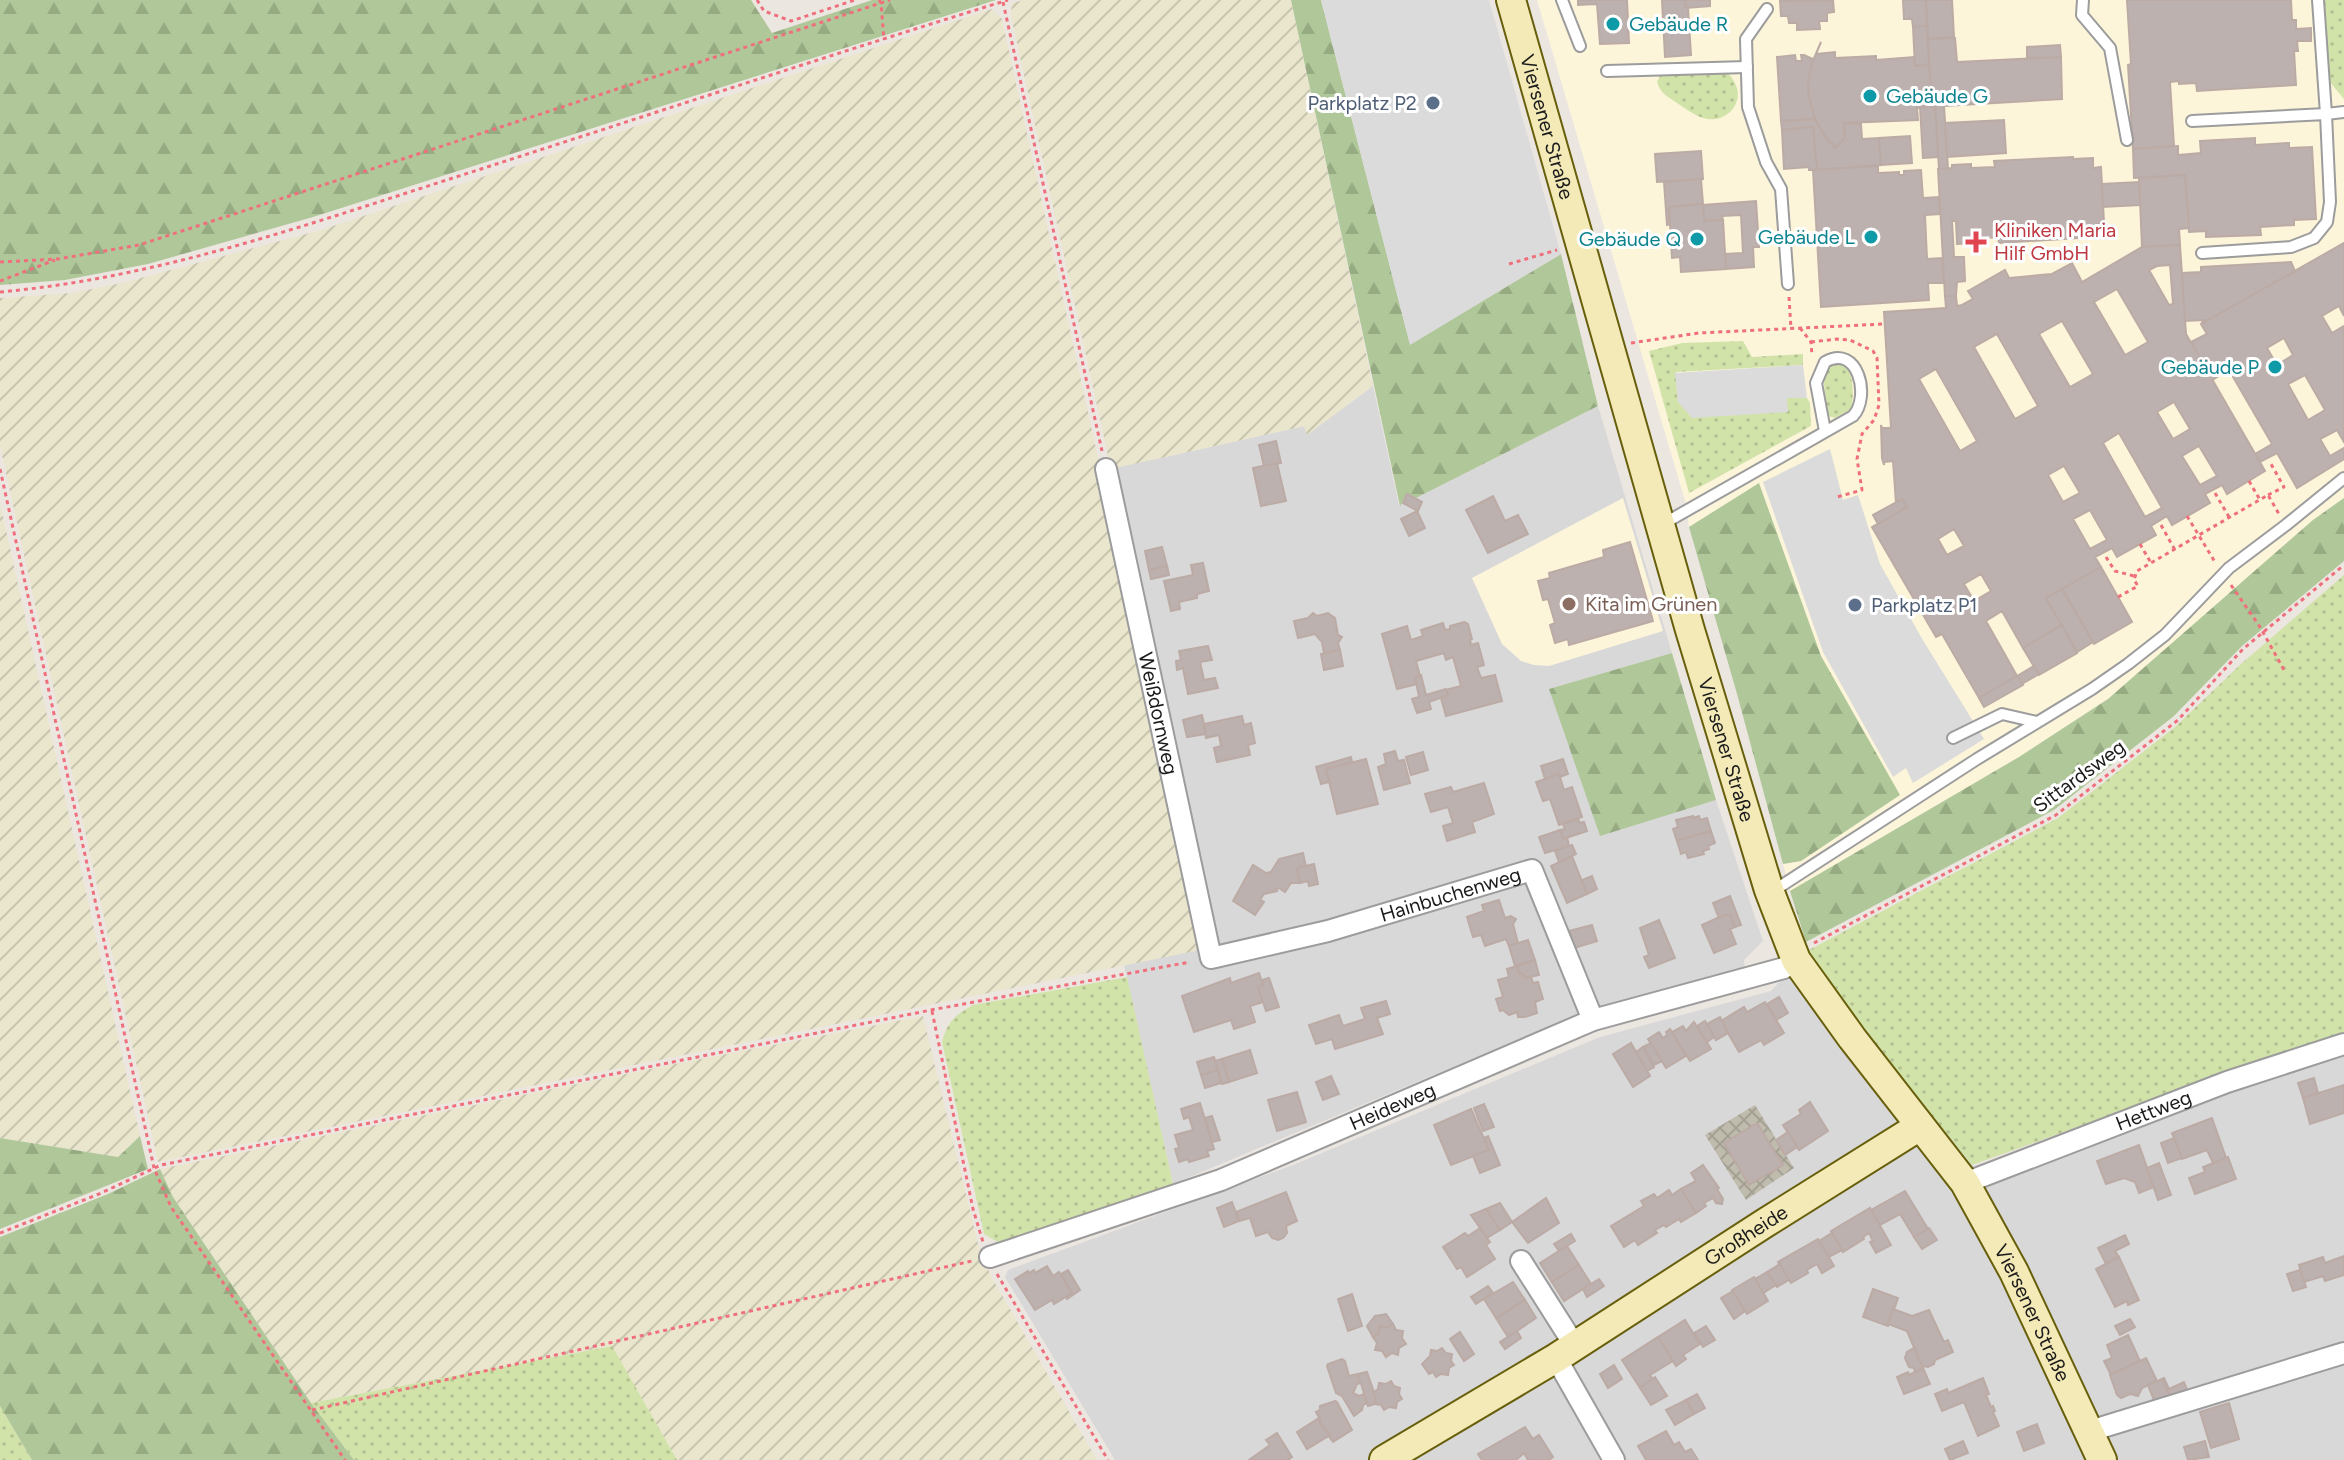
<svg xmlns="http://www.w3.org/2000/svg" width="2344" height="1460" font-family="Figtree,sans-serif">
	<defs>
		<pattern id="construction-cross-hatch" width="8" height="8" patternUnits="userSpaceOnUse" patternTransform="scale(2)"><rect width="8" height="8" fill="#bfbcad"/><path d="M0 0l8 8M0 8l8-8" fill="none" stroke="#a4a194"/></pattern>
		<pattern id="farmland-furrows" width="10" height="10" patternUnits="userSpaceOnUse" patternTransform="scale(2)"><rect width="10" height="10" fill="#eae6cd"/><path d="M-1 1l2-2M0 10L10 0M9 11l2-2" fill="none" stroke="#c8c5af"/></pattern>
		<pattern id="grass-dots" width="8" height="8" patternUnits="userSpaceOnUse" patternTransform="scale(2)"><rect width="8" height="8" fill="#d2e3aa"/><path d="M2 2h.1M6 6h.1" fill="none" stroke="#b4c292" stroke-width="1.8" stroke-linecap="round"/></pattern>
		<pattern id="forest-firs" width="22" height="20" patternUnits="userSpaceOnUse" patternTransform="scale(2)"><rect width="22" height="20" fill="#b0c899"/><path d="M5 1l3.5 6h-7zM16 11l3.5 6h-7z" fill="#97ab83"/></pattern>
	</defs>
	<rect width="100%" height="100%" fill="#ece6e1"/>
	<g fill="#d9d8d8">
		<path d="M1373 386 1399 505 1407 494 1416 498 1598 406 1672 653 1550 689 1600 835 1716 800 1763 941 1744 960 1745 969 1572 1017 1173 1184 1124 965 1194 951 1101 471 1305 426 1307 434Z"/>
		<path d="M1809 950 1835 996 1972 1165 1993 1179 2216 1098 2344 1054V1460H1115L1005 1277 1008 1270 1293 1165 1600 1037 1771 991Z"/>
	</g>
	<g fill="#fcf5da">
		<path d="M1537 0H2344V498L2313 520 2108 699 2019 757 1790 891 1783 864 1801 861 1899 795 1821 656 1759 484 1689 527 1686 504Z"/>
		<path d="M1623 498 1663 631 1549 666 1534 665 1521 661 1502 644 1472 578Z"/>
	</g>
	<path fill="url(#construction-cross-hatch)" d="M1755 1105 1794 1168 1746 1200 1705 1135Z"/>
	<g fill="url(#farmland-furrows)">
		<path d="M1023 0H1291L1373 386 1307 435 1304 426 1111 469 1011 16 1012 3Z"/>
		<path d="M992 9 1002 19 1203 938 1195 951 158 1162 0 446V298L71 293 122 283 321 230Z"/>
		<path d="M0 503 140 1136 118 1157 0 1138Z"/>
		<path d="M923 1016 979 1248 991 1276 1097 1460H677L611 1346 311 1403 173 1197 160 1169 675 1064Z"/>
	</g>
	<g fill="url(#grass-dots)">
		<path d="M2324 0H2344V99L2328 80Z"/>
		<path d="M1727 72C1731 76 1735 82 1737 88 1742 106 1725 122 1707 119 1694 116 1685 108 1674 101 1665 95 1660 92 1657 82L1660 76 1664 73Z"/>
		<path d="M1743 341 1752 357 1803 354V365L1676 372 1678 402 1787 412 1786 398H1807L1810 403 1811 426 1689 493 1649 351 1682 343Z"/>
		<path d="M1841 364 1849 369C1853 382 1854 395 1851 409L1835 418 1828 416 1824 385 1825 372 1832 365Z"/>
		<path d="M2344 575V1034L2281 1054 1972 1165 1835 996 1809 950 2058 818 2175 727 2241 664Z"/>
		<path d="M1127 977 1173 1184 1001 1244 984 1234 942 1042C947 1022 955 1015 973 1005Z"/>
		<path d="M612 1346 677 1460H354L311 1403Z"/>
		<path d="M0 1406 32 1460H0Z"/>
	</g>
	<g fill="url(#forest-firs)">
		<path d="M0 0H751L772 33 872 0H996L313 217 148 264 65 280 0 285Z"/>
		<path d="M1291 0H1321L1410 344 1561 254 1598 406 1416 498 1407 494 1400 506Z"/>
		<path d="M1759 483 1821 656 1900 795 1801 861 1783 864 1737 694 1689 527Z"/>
		<path d="M2344 498V561L2242 646 2174 716 2054 810 1806 942 1790 891 2019 757 2108 699 2313 520Z"/>
		<path d="M1672 653 1716 800 1600 836 1549 689Z"/>
		<path d="M140 1136 148 1169 0 1229V1138L118 1157Z"/>
		<path d="M160 1169 173 1197 311 1403 354 1460H32L0 1406V1237L108 1194Z"/>
	</g>
	<g fill="#dbdbdb">
		<path d="M1321 0H1489L1561 254 1410 345Z"/>
		<path d="M1803 365 1807 398H1787L1788 412 1692 418 1678 402 1675 373Z"/>
		<path d="M1830 449 1843 500 1858 495 1880 564 1921 637 1984 739 1913 783 1906 768 1893 777 1823 652 1763 482Z"/>
	</g>
	<g fill="#bcb1ae" stroke="#bcaaa5" stroke-width="2" fill-rule="evenodd">
		<path d="M1578 0H1627L1629 43 1600 44 1597 4 1578 5Z"/>
		<path d="M1662 0H1685L1686 8H1688L1691 55 1665 57Z"/>
		<path d="M1685 0H1710V6L1686 8Z"/>
		<path d="M1833 0 1834 12 1827 13V21H1819L1820 29 1797 30V23H1789L1788 16H1781L1780 1Z"/>
		<path d="M1903 0H1926L1927 26 1913 27 1912 19H1904Z"/>
		<path d="M1926 0H1952L1954 37 1928 39Z"/>
		<path d="M2127 0H2291L2292 20H2296V29L2311 28V41H2297L2298 51H2294L2296 85 2197 91 2196 83 2179 84V81L2170 82 2174 146 2133 149 2128 65 2131 64Z"/>
		<path d="M1927 26 1929 65 1915 66 1913 27Z"/>
		<path d="M1955 38 1957 62 2061 57 2062 99 1944 106 1943 101H1931L1928 39Z"/>
		<path d="M1821 42 1816 54 1835 52V58L1876 56V60L1914 57 1915 66 1929 65 1932 107 1917 108 1918 120 1844 123 1845 138 1835 148 1824 135 1815 119 1809 100 1808 80 1811 65Z"/>
		<path d="M2060 45 2061 57 2027 58V47Z"/>
		<path d="M1795 55 1796 61H1802L1801 55H1804L1813 59 1808 80V92L1815 119 1781 121 1777 57Z"/>
		<path d="M1931 101H1943L1944 106 1948 169H1939L1935 106 1932 107Z"/>
		<path d="M1935 106 1938 157 1923 158 1920 107Z"/>
		<path d="M1815 119 1824 135 1835 148 1845 138 1844 123 1861 124 1862 139 1879 138 1881 165 1817 170 1813 127 1782 130 1781 121Z"/>
		<path d="M2004 120 2006 153 1947 157 1945 123Z"/>
		<path d="M1813 127 1817 170H1809V167L1784 169 1782 130Z"/>
		<path d="M1910 136 1912 163 1881 165 1879 138Z"/>
		<path d="M2255 138V145L2289 143V148L2312 147 2316 219 2294 220V225L2260 227 2261 235 2206 237V231L2189 232 2185 175 2134 178 2133 149 2178 146V155L2201 153 2200 141Z"/>
		<path d="M1701 151 1703 179 1657 182 1655 154Z"/>
		<path d="M2073 157V159L2093 158V168L2101 167 2104 223 2097 224V235L2078 236V238L1999 243 1998 237 1975 239 1976 243 1957 244 1956 221H1952L1954 257H1964L1965 281 1957 282 1956 296H1945L1938 169 1952 168V165L1971 164V168L1995 167 1994 161Z"/>
		<path d="M1878 166V173L1899 172V175H1904V171L1921 170 1923 198 1939 197 1940 214 1925 215 1927 259 1942 258 1944 283H1928L1929 300 1821 307 1813 170Z"/>
		<path d="M2185 175 2189 228 2179 229 2180 245 2142 247 2139 178Z"/>
		<path d="M1701 179 1703 204 1669 207 1670 224 1667 225 1664 182Z"/>
		<path d="M2139 182 2140 205 2103 207 2102 184Z"/>
		<path d="M1756 201 1759 247H1753L1754 267 1726 269 1725 254 1743 253 1741 215 1722 216 1723 220 1704 221 1703 205Z"/>
		<path d="M1703 204 1704 221 1723 220 1726 269 1681 272 1680 257 1672 258 1669 207Z"/>
		<path d="M2344 243V316L2339 306 2322 316 2332 333 2344 326V442L2337 430 2320 439 2330 456 2344 448V459L2297 488 2277 453 2260 462 2255 454 2272 444 2229 370 2212 380 2191 342 2207 334 2201 324ZM2284 338 2293 355 2277 365 2267 348ZM2305 375 2325 410 2308 420 2288 384Z"/>
		<path d="M2180 245 2186 334 2265 471 2227 494 2222 485 2205 494 2210 503 2172 525 2167 516 2151 526 2156 535 2117 557 2112 548 2095 557 2101 567 2046 598 2062 625 2023 648 2002 611 1986 621 2017 676 1979 698 1942 634 1936 637 1872 527 1907 507 1902 499 1896 503 1893 461 1884 462V465L1882 458 1881 425 1882 428H1891L1884 312 1946 308 1945 296H1956L1957 306 1962 305 1973 299 1968 291 2005 270 2009 278 2052 274 2072 263 2082 282 2142 247ZM2170 265 2173 304 2169 305 2149 270 2157 266ZM2117 289 2148 342 2125 355 2094 302ZM2062 321 2093 374 2070 387 2039 334ZM1997 334 2038 406 2015 419 1974 347ZM1936 369 1977 441 1960 451 1919 379ZM2174 402 2190 429 2173 439 2157 412ZM2119 433 2162 508 2145 517 2103 443ZM2199 446 2217 476 2200 485 2182 456ZM2064 466 2080 493 2063 502 2048 475ZM2090 510 2107 540 2090 549 2073 519ZM1954 529 1964 546 1947 555 1938 539ZM1981 574 1991 591 1974 601 1964 584Z"/>
		<path d="M2291 262 2295 271 2201 324 2204 320 2185 321 2182 273 2201 272V267Z"/>
		<path d="M1276 441 1281 463 1264 466 1259 445Z"/>
		<path d="M1277 463 1286 501 1261 506 1253 468Z"/>
		<path d="M1407 494 1422 502 1418 511 1403 503Z"/>
		<path d="M1493 496 1505 521 1518 515 1528 534 1488 553 1466 510Z"/>
		<path d="M1902 499 1907 507 1878 524 1873 515Z"/>
		<path d="M1417 511 1425 528 1409 536 1401 519Z"/>
		<path d="M1630 542 1653 621 1569 645 1568 639 1555 643 1550 625 1555 623 1548 599 1543 600 1538 581 1550 578 1549 573 1604 557 1603 550Z"/>
		<path d="M1162 547 1167 566 1149 570 1145 551Z"/>
		<path d="M1203 563 1209 591 1197 594V598L1179 602 1180 609 1171 611 1164 581 1193 575 1191 565Z"/>
		<path d="M1167 566 1169 575 1151 579 1149 570Z"/>
		<path d="M2101 567 2132 622 2094 644 2062 589Z"/>
		<path d="M2062 589 2093 642 2077 652 2046 598Z"/>
		<path d="M1313 613 1317 616 1328 613 1335 618 1338 635 1342 637 1338 643 1340 650 1324 653 1322 642 1315 634 1298 638 1294 621 1308 618Z"/>
		<path d="M1464 622 1468 624 1472 639 1470 640 1471 645 1478 643 1484 665 1477 667 1481 678 1495 675 1502 701 1446 716 1441 698 1448 695 1446 690 1461 686 1453 657 1446 660 1444 653 1416 661 1420 676 1415 677 1417 684 1397 689 1382 634 1407 626 1411 640 1423 636 1421 630 1443 623 1445 630 1450 629V626Z"/>
		<path d="M2062 625 2077 653 2039 675 2023 648Z"/>
		<path d="M1208 646 1212 660 1200 662 1204 680 1215 678 1218 688 1188 694 1183 668 1177 670 1176 661 1181 660 1179 651Z"/>
		<path d="M1340 650 1343 666 1324 670 1321 654Z"/>
		<path d="M2034 666 2039 674 2022 684 2017 676Z"/>
		<path d="M1421 675 1426 695 1446 689 1448 695 1429 702 1431 709 1417 713 1412 699 1419 697 1415 677Z"/>
		<path d="M2017 676 2023 685 1984 707 1979 698Z"/>
		<path d="M1202 715 1206 734 1187 737 1183 720Z"/>
		<path d="M1242 716 1244 725 1251 723 1255 743 1248 745 1250 755 1217 762 1214 748 1221 746 1219 735 1206 738 1204 724Z"/>
		<path d="M1395 751 1398 761 1404 760 1410 783 1384 790 1378 767 1386 764 1384 754Z"/>
		<path d="M1423 752 1428 770 1411 775 1406 757Z"/>
		<path d="M1351 757 1352 762 1326 769 1329 782 1321 784 1316 767Z"/>
		<path d="M1366 759 1378 804 1337 814 1326 769Z"/>
		<path d="M1563 759 1568 774 1560 777 1559 774 1545 779 1541 766Z"/>
		<path d="M1559 774 1564 790 1572 787 1582 817 1559 825 1550 799 1543 801 1536 782Z"/>
		<path d="M1484 783 1494 814 1472 822 1475 832 1447 841 1443 826 1453 823 1448 807 1431 812 1425 794 1451 787 1453 792Z"/>
		<path d="M1693 816V818L1699 816 1700 820 1707 818 1711 831 1677 841 1673 829 1678 827 1676 820Z"/>
		<path d="M1578 819 1580 823 1584 822 1587 831 1563 839 1560 830 1565 829 1563 824Z"/>
		<path d="M1560 830 1563 839 1567 837 1569 846 1545 853 1539 837Z"/>
		<path d="M1711 831 1715 843 1708 846 1709 849 1703 851 1704 854 1688 858 1686 852 1681 854 1677 841Z"/>
		<path d="M1572 845 1576 854 1559 862 1555 851Z"/>
		<path d="M1303 853 1306 867 1297 868 1300 883H1291L1285 892 1279 888 1276 889 1277 891 1264 894 1260 900 1264 902 1255 915 1233 901 1253 865 1266 873 1271 872 1279 859Z"/>
		<path d="M1572 856 1587 894 1567 903 1551 866Z"/>
		<path d="M1314 864 1318 884 1309 886 1308 881 1300 883 1297 868Z"/>
		<path d="M1592 876 1597 889 1587 894 1582 880Z"/>
		<path d="M1730 896 1741 925 1735 927 1730 915 1719 918 1713 903Z"/>
		<path d="M1499 900 1505 918 1511 916 1516 919 1513 924 1518 943 1509 946 1506 939 1485 946 1481 935 1473 937 1467 917 1484 911 1482 905Z"/>
		<path d="M1724 915H1730L1735 927 1730 929 1736 944 1714 953 1702 925Z"/>
		<path d="M1659 920 1675 958 1649 968 1644 957 1649 955 1640 928Z"/>
		<path d="M1592 925 1597 941 1574 948 1569 931Z"/>
		<path d="M1528 940 1535 960 1515 966 1509 946Z"/>
		<path d="M1535 960 1539 975 1525 978 1524 975 1519 973 1517 966Z"/>
		<path d="M1517 966 1519 973 1524 975 1525 978 1531 977 1533 983 1538 982 1543 999 1535 1002 1537 1013 1525 1017H1518L1517 1012 1509 1015 1503 1010 1500 1011 1496 999 1503 997 1498 980 1509 977 1507 969Z"/>
		<path d="M1259 973 1263 985 1258 987 1263 1002 1250 1006 1255 1022 1234 1029 1231 1020 1194 1032 1182 996 1230 978 1231 983Z"/>
		<path d="M1269 978 1279 1007 1266 1011 1258 987 1263 985 1262 980Z"/>
		<path d="M1779 997 1788 1013 1776 1020 1767 1004Z"/>
		<path d="M1386 1001 1390 1014 1377 1018 1383 1034 1335 1049 1332 1039 1316 1044 1309 1025 1339 1015 1343 1026 1365 1019 1361 1008Z"/>
		<path d="M1765 1002 1784 1033 1764 1045 1761 1040 1739 1052 1721 1021 1744 1007 1747 1012Z"/>
		<path d="M1720 1017 1728 1033 1716 1040 1707 1024Z"/>
		<path d="M1705 1021 1714 1037 1707 1042 1697 1026Z"/>
		<path d="M1694 1022 1711 1049 1690 1061 1672 1032 1683 1026 1686 1031Z"/>
		<path d="M1670 1029 1686 1056 1666 1068 1648 1039 1659 1032 1663 1038 1667 1035 1666 1032Z"/>
		<path d="M1631 1043 1650 1076 1633 1087 1613 1054Z"/>
		<path d="M1651 1043 1662 1061 1654 1065 1643 1047Z"/>
		<path d="M1643 1047 1654 1067 1647 1071 1636 1052Z"/>
		<path d="M1250 1050 1257 1073 1229 1082 1222 1059Z"/>
		<path d="M1214 1057 1218 1070 1201 1075 1197 1062Z"/>
		<path d="M1222 1059 1229 1082 1222 1084 1215 1061Z"/>
		<path d="M1218 1070 1221 1083 1205 1088 1201 1075Z"/>
		<path d="M1331 1076 1339 1094 1323 1100 1316 1082Z"/>
		<path d="M2314 1078 2318 1093 2303 1098 2298 1083Z"/>
		<path d="M2344 1085V1113L2310 1124 2303 1098Z"/>
		<path d="M1297 1092 1306 1122 1277 1131 1268 1100Z"/>
		<path d="M1810 1102 1828 1131 1799 1150 1783 1125 1801 1114 1799 1110Z"/>
		<path d="M1200 1103 1214 1149 1207 1151 1209 1156 1189 1162 1188 1159 1179 1162 1175 1149 1179 1148 1175 1135 1193 1130 1189 1117 1184 1119 1181 1109Z"/>
		<path d="M1484 1104 1494 1127 1483 1131 1474 1108Z"/>
		<path d="M1471 1109 1489 1150 1451 1165 1434 1125Z"/>
		<path d="M1212 1116 1220 1140 1212 1142 1205 1118Z"/>
		<path d="M2212 1118 2226 1158 2213 1163 2207 1150 2182 1159 2172 1133Z"/>
		<path d="M1757 1123 1783 1165 1749 1185 1724 1143Z"/>
		<path d="M1788 1132 1797 1147 1785 1155 1776 1140Z"/>
		<path d="M1488 1136 1500 1165 1480 1173 1473 1156 1489 1150 1484 1138Z"/>
		<path d="M2174 1138 2182 1158 2168 1163 2161 1143Z"/>
		<path d="M2139 1145 2154 1187 2139 1193 2135 1182 2124 1178 2106 1184 2097 1161Z"/>
		<path d="M2228 1157 2236 1179 2195 1194 2189 1178 2205 1172 2203 1167Z"/>
		<path d="M2159 1163 2171 1195 2158 1200 2147 1168Z"/>
		<path d="M1703 1165 1719 1188 1717 1189 1723 1199 1722 1204 1716 1203 1713 1198 1704 1203 1706 1206 1696 1213 1681 1189 1696 1181 1691 1173Z"/>
		<path d="M1681 1189 1696 1213 1681 1222 1679 1219 1666 1227 1664 1225 1655 1230 1657 1233 1638 1245 1635 1240 1624 1247 1611 1226 1644 1206 1641 1201 1654 1194 1657 1198 1669 1190 1672 1195Z"/>
		<path d="M1905 1191 1928 1229 1914 1237 1900 1214 1880 1225 1871 1210Z"/>
		<path d="M1286 1192 1297 1221 1286 1226 1287 1233 1283 1238 1278 1240 1272 1238 1268 1232 1256 1236 1250 1218 1239 1221 1236 1212Z"/>
		<path d="M1546 1198 1559 1223 1528 1243 1512 1222Z"/>
		<path d="M1232 1202 1239 1221 1224 1227 1217 1208Z"/>
		<path d="M1500 1203 1512 1222 1500 1230 1486 1209Z"/>
		<path d="M1870 1208 1891 1245 1876 1253 1870 1242 1873 1241 1869 1233 1863 1237 1864 1239 1843 1252 1831 1231Z"/>
		<path d="M1486 1209 1500 1230 1487 1238 1471 1215Z"/>
		<path d="M1480 1228 1490 1242 1486 1245 1495 1259 1467 1277 1461 1267 1457 1269 1443 1247 1465 1233 1468 1236Z"/>
		<path d="M1929 1228 1937 1240 1922 1249 1914 1237Z"/>
		<path d="M1832 1233 1842 1250 1829 1257 1819 1241Z"/>
		<path d="M1571 1234 1575 1241 1559 1251 1554 1244Z"/>
		<path d="M2125 1235 2129 1244 2115 1251 2119 1257 2106 1264 2098 1248Z"/>
		<path d="M1818 1239 1834 1266 1822 1273 1817 1264 1807 1270 1808 1273 1791 1283 1778 1262Z"/>
		<path d="M1567 1246 1579 1265 1552 1282 1540 1263Z"/>
		<path d="M2344 1256V1275L2325 1281 2323 1276 2304 1282 2299 1265 2323 1257 2325 1263Z"/>
		<path d="M2119 1257 2139 1300 2128 1305 2127 1301 2115 1307 2096 1269Z"/>
		<path d="M1780 1264 1789 1280 1777 1287 1767 1272Z"/>
		<path d="M1579 1265 1591 1284 1564 1301 1552 1282Z"/>
		<path d="M1047 1266 1053 1276 1059 1272 1072 1293 1054 1304 1052 1300 1035 1310 1015 1279 1028 1271 1029 1273 1034 1270 1035 1273Z"/>
		<path d="M1068 1270 1080 1290 1067 1299 1066 1297 1072 1293 1061 1274Z"/>
		<path d="M2300 1270 2306 1287 2293 1291 2287 1274Z"/>
		<path d="M1767 1272 1776 1285 1763 1293 1755 1279Z"/>
		<path d="M1754 1277 1768 1301 1747 1314 1732 1290Z"/>
		<path d="M1599 1279 1604 1286 1587 1297 1583 1289Z"/>
		<path d="M1513 1282 1525 1300 1496 1318 1484 1299Z"/>
		<path d="M1488 1286 1493 1293 1476 1304 1471 1297Z"/>
		<path d="M1873 1289 1898 1298 1888 1326 1863 1317Z"/>
		<path d="M1733 1291 1745 1311 1734 1319 1721 1298Z"/>
		<path d="M1352 1294 1362 1326 1348 1331 1338 1299Z"/>
		<path d="M1525 1300 1536 1318 1508 1337 1496 1318Z"/>
		<path d="M1893 1309 1912 1316 1929 1310 1944 1342 1948 1340 1953 1352 1935 1360 1934 1364 1928 1367 1922 1366 1907 1331 1888 1324Z"/>
		<path d="M1386 1314 1393 1324 1387 1328 1380 1326 1379 1333 1373 1337 1367 1326 1375 1316Z"/>
		<path d="M2130 1319 2135 1327 2120 1335 2115 1326Z"/>
		<path d="M1685 1320 1700 1344 1683 1355 1686 1359 1676 1366 1658 1337Z"/>
		<path d="M1393 1324 1396 1330 1403 1331 1402 1338 1406 1344 1399 1348 1398 1355 1392 1353 1386 1357 1382 1351 1375 1350 1377 1343 1373 1337 1379 1333 1380 1326 1387 1328Z"/>
		<path d="M1706 1326 1715 1340 1703 1347 1694 1333Z"/>
		<path d="M1517 1331 1521 1338 1505 1349 1500 1342Z"/>
		<path d="M1460 1332 1474 1354 1464 1361 1450 1339Z"/>
		<path d="M2128 1335 2140 1361 2111 1375 2104 1361 2112 1358 2107 1345Z"/>
		<path d="M1658 1337 1673 1361 1650 1375 1653 1380 1640 1388 1622 1360Z"/>
		<path d="M1442 1348 1446 1353 1452 1354 1451 1361 1454 1365 1449 1368 1448 1375 1441 1374 1436 1377 1433 1372 1429 1374 1422 1364 1430 1356 1431 1350 1437 1351Z"/>
		<path d="M1914 1348 1923 1368 1915 1372 1914 1368 1909 1367 1905 1358 1907 1352Z"/>
		<path d="M2146 1358 2157 1381 2142 1388 2138 1396 2130 1394 2121 1398 2117 1395 2110 1375Z"/>
		<path d="M1342 1359 1345 1361 1349 1376 1358 1374 1361 1383 1357 1384 1353 1393 1359 1396 1364 1394 1367 1403 1363 1405 1362 1410 1354 1416 1342 1396 1336 1393 1327 1366 1328 1364Z"/>
		<path d="M1614 1365 1622 1379 1608 1388 1600 1374Z"/>
		<path d="M1923 1368 1930 1384 1904 1394 1897 1377 1908 1372 1909 1375Z"/>
		<path d="M1367 1372 1376 1398 1375 1404 1368 1406 1358 1374Z"/>
		<path d="M1655 1377 1667 1396 1651 1405 1640 1388Z"/>
		<path d="M1983 1378 1989 1394 1986 1395 1991 1407 1993 1406 1995 1411 1993 1412 1999 1426 1978 1436 1964 1402 1942 1411 1935 1394 1947 1389 1948 1393Z"/>
		<path d="M2164 1378 2169 1389 2184 1382 2188 1392 2171 1398 2162 1379Z"/>
		<path d="M2162 1379 2171 1398 2155 1403 2148 1385Z"/>
		<path d="M1391 1381 1394 1386 1400 1388 1399 1394 1402 1399 1397 1402 1396 1408 1389 1407 1384 1410 1381 1405 1375 1404 1376 1398 1373 1393 1378 1389 1379 1383 1386 1384Z"/>
		<path d="M1697 1394 1705 1408 1694 1414 1686 1400Z"/>
		<path d="M1686 1400 1694 1414 1675 1425 1666 1410Z"/>
		<path d="M1335 1401 1337 1402 1352 1430 1333 1442 1320 1424 1321 1421 1316 1412 1320 1410V1406Z"/>
		<path d="M2229 1403 2239 1439 2211 1448 2200 1412Z"/>
		<path d="M1319 1418 1320 1424 1330 1435 1307 1449 1297 1432Z"/>
		<path d="M2037 1424 2044 1443 2024 1451 2017 1432Z"/>
		<path d="M1525 1427 1533 1439 1539 1435 1553 1457 1549 1460H1528L1524 1453 1516 1460H1482L1478 1454Z"/>
		<path d="M1666 1431 1674 1445 1679 1442 1685 1452 1691 1449 1698 1460H1646L1638 1446Z"/>
		<path d="M1277 1433 1292 1457 1288 1460H1249L1270 1445 1266 1440Z"/>
		<path d="M1963 1441 1968 1453 1950 1460 1945 1449Z"/>
		<path d="M2205 1441 2209 1457 2188 1460 2184 1447Z"/>
	</g>
	<g fill="none" stroke-linecap="round" stroke-linejoin="round">
		<g stroke="#9c9c9c" stroke-width="14">
			<g id="lane">
				<path d="M1562 0 1580 46"/>
				<path d="M2083 0 2082 15 2110 48 2127 140"/>
				<path d="M2318 0 2326 114 2344 112"/>
				<path d="M1767 9 1746 39 1748 107 1766 162 1781 189 1788 284"/>
				<path d="M1607 71 1747 67"/>
				<path d="M2192 121 2326 114 2330 202 2327 222 2314 238 2291 247 2202 253"/>
				<path d="M1663 524 1853 416C1871 397 1858 343 1825 362L1816 383 1825 431"/>
				<path d="M1953 738 2002 714 2037 722"/>
				<path d="M1770 890 1781 886 1977 759 2092 689 2128 664 2165 635 2229 568 2286 525 2344 478"/>
			</g>
		</g>
		<g stroke="#9c9c9c" stroke-width="24">
			<g id="street">
				<path id="s1" d="M1106 469 1211 958 1328 931 1532 870 1593 1020"/>
				<path id="s2" d="M1965 1183 2227 1082 2344 1044"/>
				<path id="s3" d="M990 1257 1221 1180 1593 1020 1784 968 1796 960"/>
				<path d="M1521 1261 1575 1346"/>
				<path d="M1556 1358 1614 1460"/>
				<path d="M2090 1431 2344 1353"/>
			</g>
		</g>
		<g stroke="#685f0c" stroke-width="32">
			<g id="secondary">
				<path id="s4" d="M1511 0 1690 630 1769 890 1796 960 1852 1038 1965 1183 2014 1272 2102 1460"/>
				<path id="s5" d="M1384 1460 1556 1358 1765 1223 1920 1126"/>
			</g>
		</g>
		<g stroke="#ef6f7c" stroke-width="3" stroke-dasharray="4 4" stroke-linecap="butt">
			<path d="M757 0 764 11 791 21 855 0"/>
			<path d="M879 0 881 3 884 40"/>
			<path d="M1003 2 1102 451"/>
			<path d="M0 262 58 259 139 245 890 0"/>
			<path d="M1509 264 1557 250"/>
			<path d="M0 281 55 260"/>
			<path d="M0 292C157 278 306 225 456 177 640 118 823 57 1008 0"/>
			<path d="M1789 297 1791 329"/>
			<path d="M1800 328 1811 342 1812 356"/>
			<path d="M1811 342 1837 339 1850 340 1873 351 1877 358 1879 405 1874 420 1862 434 1857 459 1862 490 1837 497"/>
			<path d="M1631 343 1699 333 1884 324"/>
			<path d="M0 469 154 1168 171 1207 345 1460"/>
			<path d="M2249 481 2260 500"/>
			<path d="M2215 493 2229 517"/>
			<path d="M2268 495 2284 487 2271 464"/>
			<path d="M2187 516 2215 562"/>
			<path d="M2161 525 2175 550"/>
			<path d="M2140 544 2151 563"/>
			<path d="M2106 557 2115 571 2134 576"/>
			<path d="M2231 585 2260 627 2284 670"/>
			<path d="M2118 597 2138 586 2134 580 2137 571 2268 495 2279 514"/>
			<path d="M1814 943 2056 815 2178 720 2243 649 2344 565"/>
			<path d="M932 1011 973 1209 983 1242"/>
			<path d="M0 1233 99 1194 161 1165 931 1010 1190 962"/>
			<path d="M997 1274 1108 1460"/>
			<path d="M312 1410 972 1261"/>
		</g>
		<use href="#lane" stroke="#fff" stroke-width="10"/>
		<use href="#street" stroke="#fff" stroke-width="20"/>
		<use href="#secondary" stroke="#f4eab7" stroke-width="28"/>
	</g>
	<g fill="#0f9aa8" stroke="#fff" stroke-width="3">
		<circle cx="1613" cy="24" r="8"/>
		<circle cx="1870" cy="96" r="8"/>
		<circle cx="1871" cy="237" r="8"/>
		<circle cx="1697" cy="239" r="8"/>
		<circle cx="2275" cy="367" r="8"/>
	</g>
	<g fill="#5c6f8a" stroke="#fff" stroke-width="3">
		<circle cx="1433" cy="103" r="8"/>
		<circle cx="1855" cy="605" r="8"/>
	</g>
	<path fill="#e0444e" stroke="#fff" stroke-width="3" d="M1972 230h8v8h8v8h-8v8h-8v-8h-8v-8h8z"/>
	<circle fill="#8d6e63" stroke="#fff" stroke-width="3" cx="1569" cy="604" r="8"/>
	<g text-anchor="middle" stroke-width="6" stroke-linejoin="round" paint-order="stroke">
		<g font-size="20" fill="#0d838f" stroke="#fff" text-anchor="end">
			<text x="1629" y="31" text-anchor="start">Gebäude R</text>
			<text x="1886" y="103" text-anchor="start">Gebäude G</text>
			<text x="1855" y="244">Gebäude L</text>
			<text x="1681" y="246">Gebäude Q</text>
			<text x="2259" y="374">Gebäude P</text>
		</g>
		<g font-size="20" fill="#4e5e75" stroke="#fff" text-anchor="end">
			<text x="1417" y="110">Parkplatz P2</text>
			<text x="1871" y="612" text-anchor="start">Parkplatz P1</text>
		</g>
		<g font-size="20" fill="#1b1b1b" stroke="#fff">
			<text dy="7" stroke="none"><textPath href="#s4" startOffset="132">Viersener Straße</textPath></text>
			<text dy="7" stroke="none"><textPath href="#s1" startOffset="250">Weißdornweg</textPath></text>
			<text dy="7" stroke="none"><textPath href="#s4" startOffset="780">Viersener Straße</textPath></text>
			<text transform="translate(2079 776) rotate(-36)" y="7">Sittardsweg</text>
			<text dy="7" stroke="none"><textPath href="#s1" startOffset="748">Hainbuchenweg</textPath></text>
			<text dy="7" stroke="none"><textPath href="#s3" startOffset="430">Heideweg</textPath></text>
			<text dy="7" stroke="none"><textPath href="#s2" startOffset="202">Hettweg</textPath></text>
			<text dy="7" stroke="none"><textPath href="#s5" startOffset="426">Großheide</textPath></text>
			<text dy="7" stroke="none"><textPath href="#s4" startOffset="1428">Viersener Straße</textPath></text>
		</g>
		<g font-size="20" fill="#be3a42" stroke="#fff" text-anchor="start">
			<text x="1994" y="237">Kliniken Maria<tspan x="1994" dy="23">Hilf GmbH</tspan></text>
		</g>
		<g font-size="20" fill="#785e54" stroke="#fff" text-anchor="start">
			<text x="1585" y="611">Kita im Grünen</text>
		</g>
	</g>
</svg>
